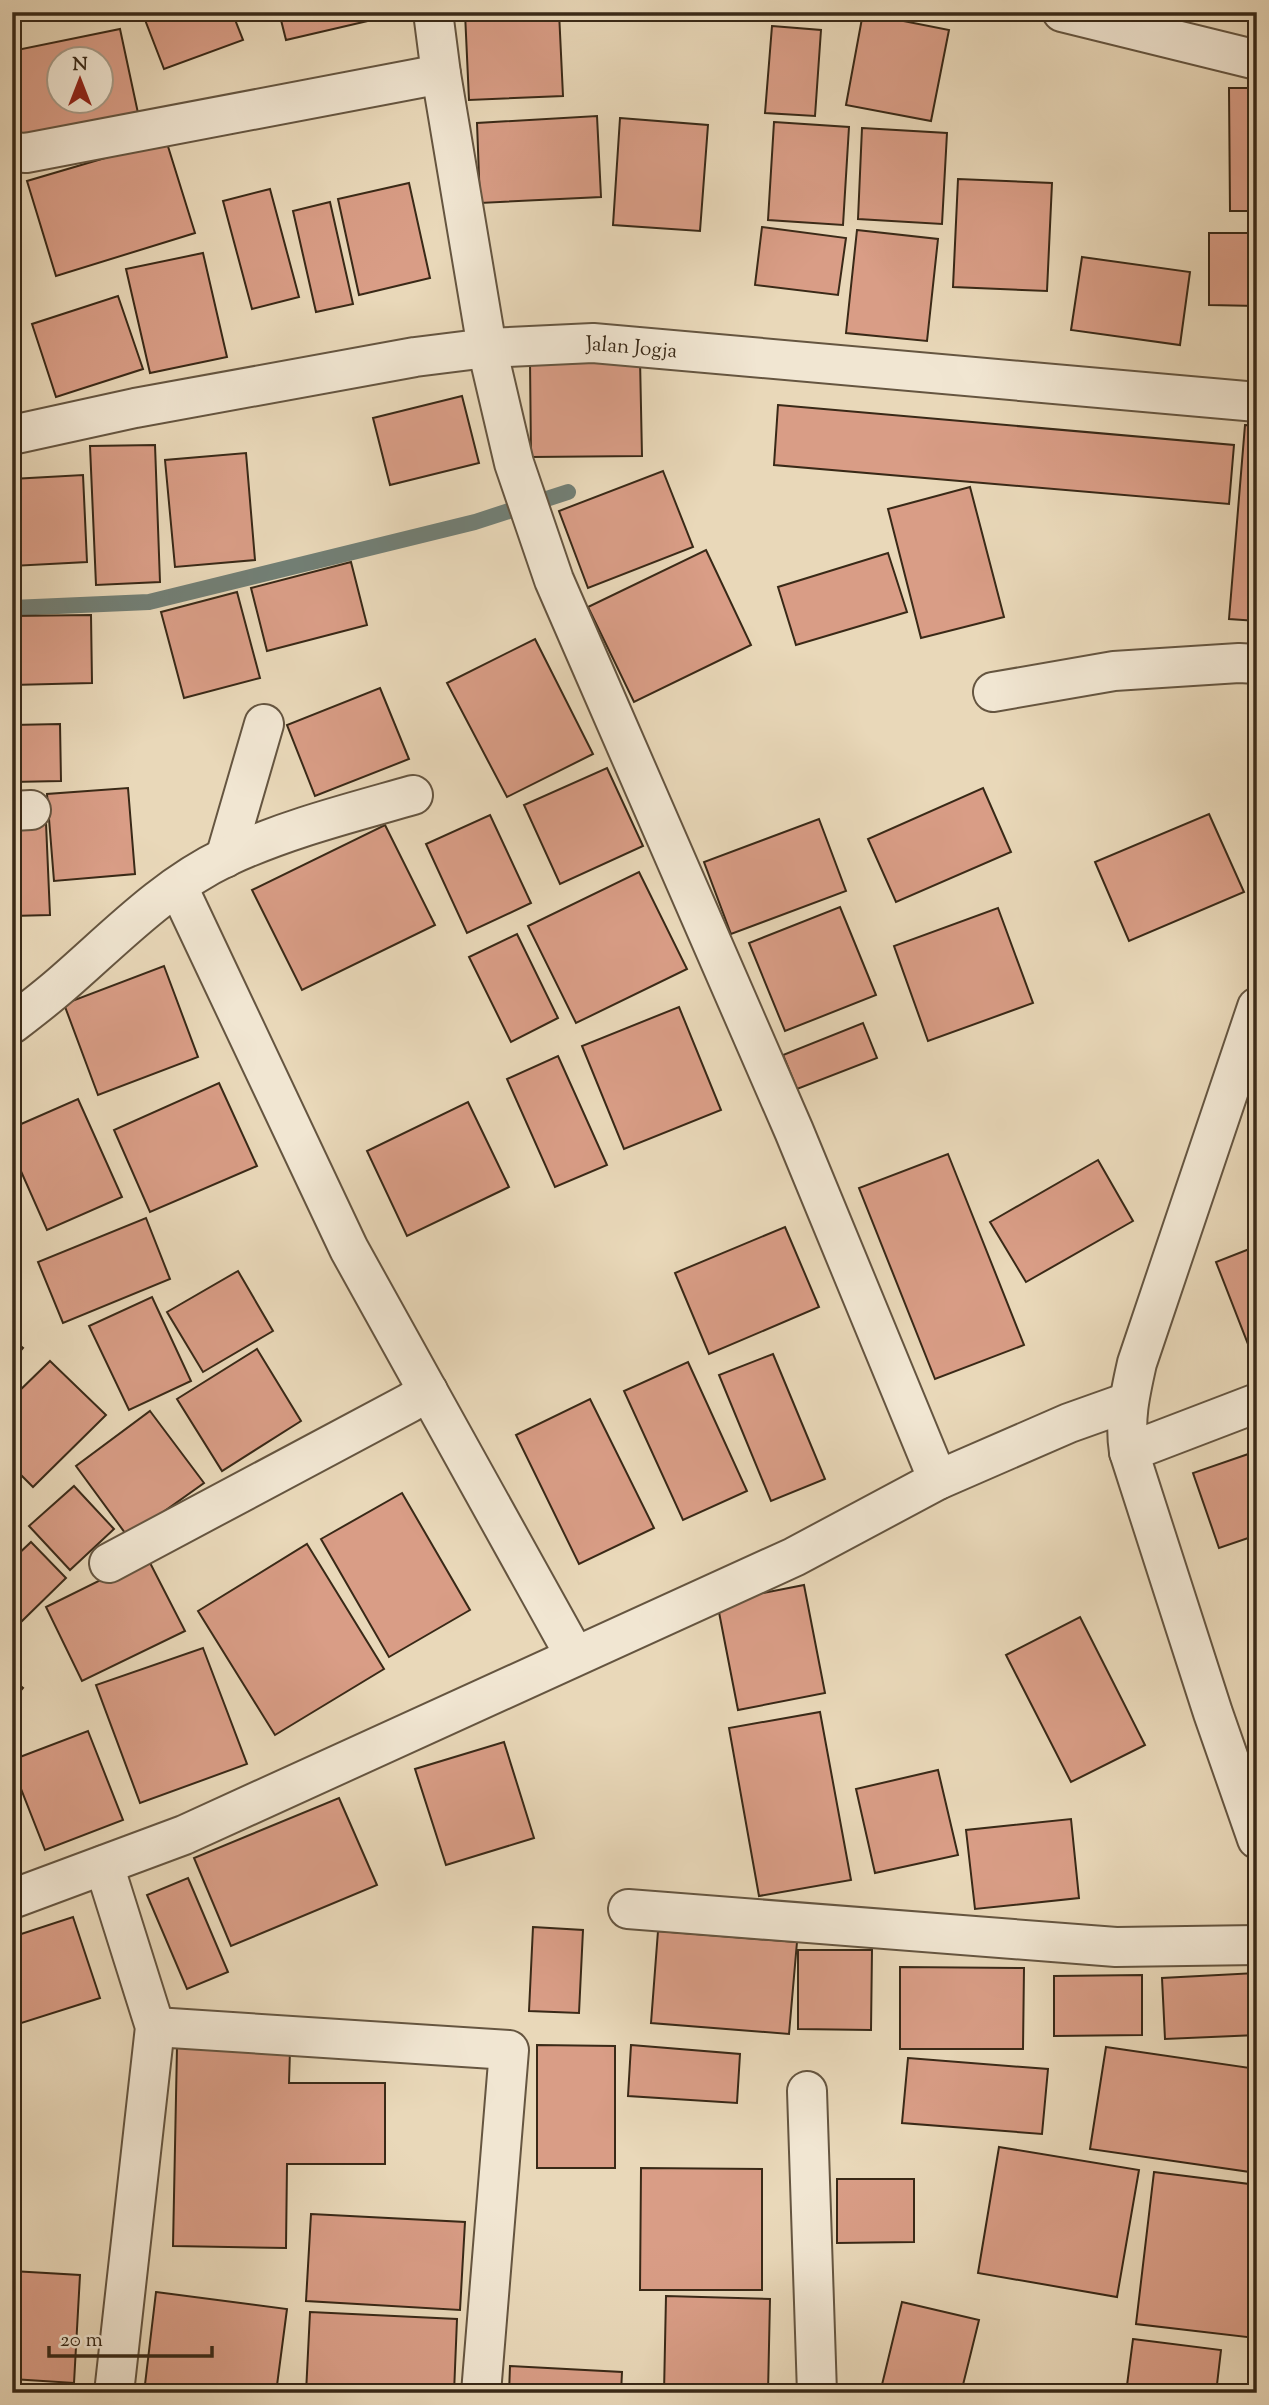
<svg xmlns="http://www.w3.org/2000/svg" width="1269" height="2405" font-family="'Sorts Mill Goudy',serif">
	<rect width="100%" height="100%" fill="#e9d8b9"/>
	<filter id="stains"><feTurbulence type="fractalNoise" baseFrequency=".00286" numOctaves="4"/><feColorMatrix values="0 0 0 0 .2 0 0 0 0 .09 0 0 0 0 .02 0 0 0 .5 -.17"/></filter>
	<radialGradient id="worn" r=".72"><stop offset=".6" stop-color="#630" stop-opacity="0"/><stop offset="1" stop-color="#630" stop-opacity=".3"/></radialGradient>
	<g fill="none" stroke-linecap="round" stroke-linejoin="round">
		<path stroke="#727f75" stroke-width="16" d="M12 608 149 602 475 522 568 492"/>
	</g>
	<g fill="#d99d86" stroke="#392917" stroke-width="2" fill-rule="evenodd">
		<path d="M142 12H232L243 40 164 69Z"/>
		<path d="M279 12H384L385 17 286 40Z"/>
		<path d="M559 12 563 96 469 100 465 13Z"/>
		<path d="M1190 12H1249L1248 21Z"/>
		<path d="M863 13 949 30 931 121 846 105Z"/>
		<path d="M772 26 821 30 815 116 765 113Z"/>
		<path d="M120 29 138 113 12 139V51ZM60 60H102V102H60Z"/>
		<path d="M1229 88H1257V211H1230Z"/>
		<path d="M597 116 601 197 480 203 477 123Z"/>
		<path d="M620 118 708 125 700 231 613 225Z"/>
		<path d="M774 122 849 127 843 225 768 220Z"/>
		<path d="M862 128 947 133 942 224 858 219Z"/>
		<path d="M166 140 195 233 56 276 27 181Z"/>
		<path d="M958 179 1052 183 1047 291 953 287Z"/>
		<path d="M409 183 430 278 359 295 338 199Z"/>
		<path d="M270 189 299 297 252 309 223 201Z"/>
		<path d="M330 202 353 304 316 312 293 211Z"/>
		<path d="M762 227 846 238 838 295 755 285Z"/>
		<path d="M857 230 938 239 927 341 846 333Z"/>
		<path d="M1209 233H1257V306L1209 305Z"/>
		<path d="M203 253 227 357 150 373 126 269Z"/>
		<path d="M1082 257 1190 272 1180 345 1071 330Z"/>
		<path d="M118 296 143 369 56 397 32 324Z"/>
		<path d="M640 359 642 456 531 457 530 361Z"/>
		<path d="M462 396 479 463 390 485 373 418Z"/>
		<path d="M778 405 1234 445 1229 504 774 465Z"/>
		<path d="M1245 425 1257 426V621L1229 619Z"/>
		<path d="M155 445 160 582 96 585 90 446Z"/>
		<path d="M246 453 255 560 175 567 165 460Z"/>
		<path d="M663 471 693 547 588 588 559 511Z"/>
		<path d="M83 475 87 562 12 566V479Z"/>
		<path d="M970 487 1004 617 921 638 888 509Z"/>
		<path d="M706 550 751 645 634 702 588 607Z"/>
		<path d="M888 553 907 612 796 645 778 587Z"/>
		<path d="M351 562 367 625 267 651 251 588Z"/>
		<path d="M237 592 260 678 184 698 161 612Z"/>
		<path d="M91 615 92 683 12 685V616Z"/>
		<path d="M535 639 593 754 507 797 447 683Z"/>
		<path d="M380 688 409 759 315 796 287 725Z"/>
		<path d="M60 724 61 781 12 782V725Z"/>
		<path d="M607 768 643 846 560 884 524 805Z"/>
		<path d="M128 788 135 874 54 881 47 794Z"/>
		<path d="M983 788 1011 852 896 902 868 839Z"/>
		<path d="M1209 814 1244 892 1129 941 1095 862Z"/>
		<path d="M490 815 531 903 467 933 426 844Z"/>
		<path d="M819 819 846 891 731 934 704 862Z"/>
		<path d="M46 823 50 915 12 916V824Z"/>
		<path d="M385 825 435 925 302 990 252 890Z"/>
		<path d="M639 872 687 969 576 1023 528 926Z"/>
		<path d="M840 907 876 995 785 1031 749 943Z"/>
		<path d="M998 908 1033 1003 928 1041 894 946Z"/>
		<path d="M517 934 558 1018 511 1042 469 957Z"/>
		<path d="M164 966 198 1057 98 1095 64 1004Z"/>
		<path d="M679 1007 721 1110 624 1149 582 1046Z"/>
		<path d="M863 1023 877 1058 797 1089 783 1055Z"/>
		<path d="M558 1056 607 1165 555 1187 507 1079Z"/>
		<path d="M219 1083 257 1166 150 1212 114 1130Z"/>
		<path d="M78 1099 122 1197 47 1230 12 1151V1128Z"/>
		<path d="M468 1102 509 1187 407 1236 367 1151Z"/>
		<path d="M948 1154 1024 1345 935 1379 859 1188Z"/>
		<path d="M1098 1160 1133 1221 1026 1282 990 1222Z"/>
		<path d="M146 1218 170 1279 63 1323 38 1262Z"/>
		<path d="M785 1227 819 1307 709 1354 675 1273Z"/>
		<path d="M1257 1246V1361L1255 1362 1216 1262Z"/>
		<path d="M238 1271 273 1331 203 1372 167 1312Z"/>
		<path d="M152 1297 191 1381 129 1410 89 1326Z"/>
		<path d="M12 1339 23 1348 12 1361Z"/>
		<path d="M257 1349 301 1421 222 1471 177 1399Z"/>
		<path d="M773 1354 825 1479 771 1501 719 1375Z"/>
		<path d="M50 1361 106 1415 33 1487 12 1466V1398Z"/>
		<path d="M688 1362 747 1491 683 1520 624 1391Z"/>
		<path d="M590 1399 654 1528 579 1564 516 1435Z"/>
		<path d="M150 1411 204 1483 128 1537 76 1466Z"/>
		<path d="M1257 1451V1535L1219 1548 1193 1473Z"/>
		<path d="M74 1486 114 1529 70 1570 29 1526Z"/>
		<path d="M402 1493 470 1610 389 1657 321 1539Z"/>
		<path d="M31 1542 66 1578 22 1621 12 1611V1560Z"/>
		<path d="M307 1544 384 1669 275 1735 198 1611Z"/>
		<path d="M147 1557 185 1631 82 1681 46 1607Z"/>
		<path d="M804 1585 825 1693 738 1710 717 1602Z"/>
		<path d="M1080 1617 1145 1745 1071 1782 1006 1655Z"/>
		<path d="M203 1648 247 1764 140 1803 96 1685Z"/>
		<path d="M12 1679 23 1688 12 1701Z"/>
		<path d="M820 1712 851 1880 759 1896 729 1728Z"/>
		<path d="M88 1731 123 1820 45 1850 12 1766V1760Z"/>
		<path d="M504 1742 534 1838 446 1865 415 1769Z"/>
		<path d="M938 1770 958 1855 875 1873 856 1789Z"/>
		<path d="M339 1798 377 1885 231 1946 194 1858Z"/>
		<path d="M1071 1819 1079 1898 975 1909 966 1830Z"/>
		<path d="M188 1878 228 1972 187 1989 147 1895Z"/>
		<path d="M73 1917 100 1998 12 2026V1937Z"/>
		<path d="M533 1927 583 1930 579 2013 529 2011Z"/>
		<path d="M658 1931 797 1942 789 2034 651 2023Z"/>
		<path d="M798 1950H872L871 2030 798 2029Z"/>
		<path d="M900 1967 1024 1968 1023 2049H900Z"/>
		<path d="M1256 1973 1257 2035 1165 2039 1162 1978Z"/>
		<path d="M1142 1975V2035L1054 2036V1976Z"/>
		<path d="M537 2045 615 2046V2168H537Z"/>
		<path d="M631 2045 740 2054 737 2103 628 2096Z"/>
		<path d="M177 2047 290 2050 289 2083H385V2164H287L286 2248 173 2246Z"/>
		<path d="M1106 2047 1257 2069V2173L1090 2149Z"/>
		<path d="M908 2058 1048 2069 1042 2134 902 2123Z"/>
		<path d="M999 2147 1139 2170 1117 2297 978 2273Z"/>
		<path d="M641 2168 762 2169V2290H640Z"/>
		<path d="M1154 2172 1257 2185 1255 2338 1136 2324Z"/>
		<path d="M837 2179H914V2242L837 2243Z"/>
		<path d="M311 2214 465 2222 460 2310 306 2301Z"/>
		<path d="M12 2271 80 2275 74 2383 12 2379Z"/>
		<path d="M156 2292 287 2309 276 2393H144Z"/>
		<path d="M666 2296 770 2299 768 2393H664Z"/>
		<path d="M902 2302 979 2320 961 2393H880Z"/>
		<path d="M310 2312 457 2319 454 2393H306Z"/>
		<path d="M1133 2339 1221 2350 1216 2393H1126Z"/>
		<path d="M510 2366 622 2372 621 2393H509Z"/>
		<path d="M1251 2366H1257V2393H1249Z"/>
	</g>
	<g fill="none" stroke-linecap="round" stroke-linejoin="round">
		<g stroke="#655540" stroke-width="42">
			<g id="minor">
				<path d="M433 12 441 74 487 348 514 463 554 580 794 1131 938 1480"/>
				<path d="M1062 12 1257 60"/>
				<path d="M12 152 26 153 441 74"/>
				<path id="s1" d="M12 435 135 408 415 357 487 348 593 343 1257 402"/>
				<path d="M993 692 1114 671 1239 663 1257 664"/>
				<path d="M12 811 31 810"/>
				<path d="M225 858 264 724"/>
				<path d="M178 887 349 1249 575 1656"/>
				<path d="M1257 1007 1137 1363C1130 1394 1124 1420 1129 1452L1213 1713 1257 1839"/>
				<path d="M12 1024C29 1011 46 998 62 984 114 939 163 887 226 857 286 829 350 813 413 795"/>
				<path d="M1129 1452 1257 1403"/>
				<path d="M109 1563 409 1403 428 1391"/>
				<path d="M104 1865 155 2027 114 2393"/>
				<path d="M12 1899 184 1835 794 1557 938 1480 1069 1423 1128 1402"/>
				<path d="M628 1909 1116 1947 1257 1945"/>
				<path d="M155 2027 509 2050 481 2393"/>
				<path d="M807 2091 817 2393"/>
			</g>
		</g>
		<use href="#minor" stroke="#f1e6d2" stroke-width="38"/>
	</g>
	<g text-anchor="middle" stroke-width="7" stroke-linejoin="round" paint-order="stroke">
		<g font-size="21" fill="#392917" stroke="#f1e6d2">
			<text dy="7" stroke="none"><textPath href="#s1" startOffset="628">Jalan Jogja</textPath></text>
		</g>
	</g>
	<rect width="1269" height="2405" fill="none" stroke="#e9d8b9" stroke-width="42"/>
	<rect x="14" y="14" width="1241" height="2377" fill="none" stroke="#392917" stroke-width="3.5"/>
	<rect x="21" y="21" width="1227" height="2363" fill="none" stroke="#392917" stroke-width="2"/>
	<g transform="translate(80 80)"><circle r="33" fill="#f1e6d2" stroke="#a79a87" stroke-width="2"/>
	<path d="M0-5L12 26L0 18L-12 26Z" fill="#8f2418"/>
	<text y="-10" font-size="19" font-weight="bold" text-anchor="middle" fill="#392917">N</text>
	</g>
	<path d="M49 2346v10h163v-10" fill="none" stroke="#392917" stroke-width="3.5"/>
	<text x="60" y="2346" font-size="21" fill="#392917" stroke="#f1e6d2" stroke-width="5" paint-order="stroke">20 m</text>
	<rect width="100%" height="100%" filter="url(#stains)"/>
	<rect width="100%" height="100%" fill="url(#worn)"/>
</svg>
